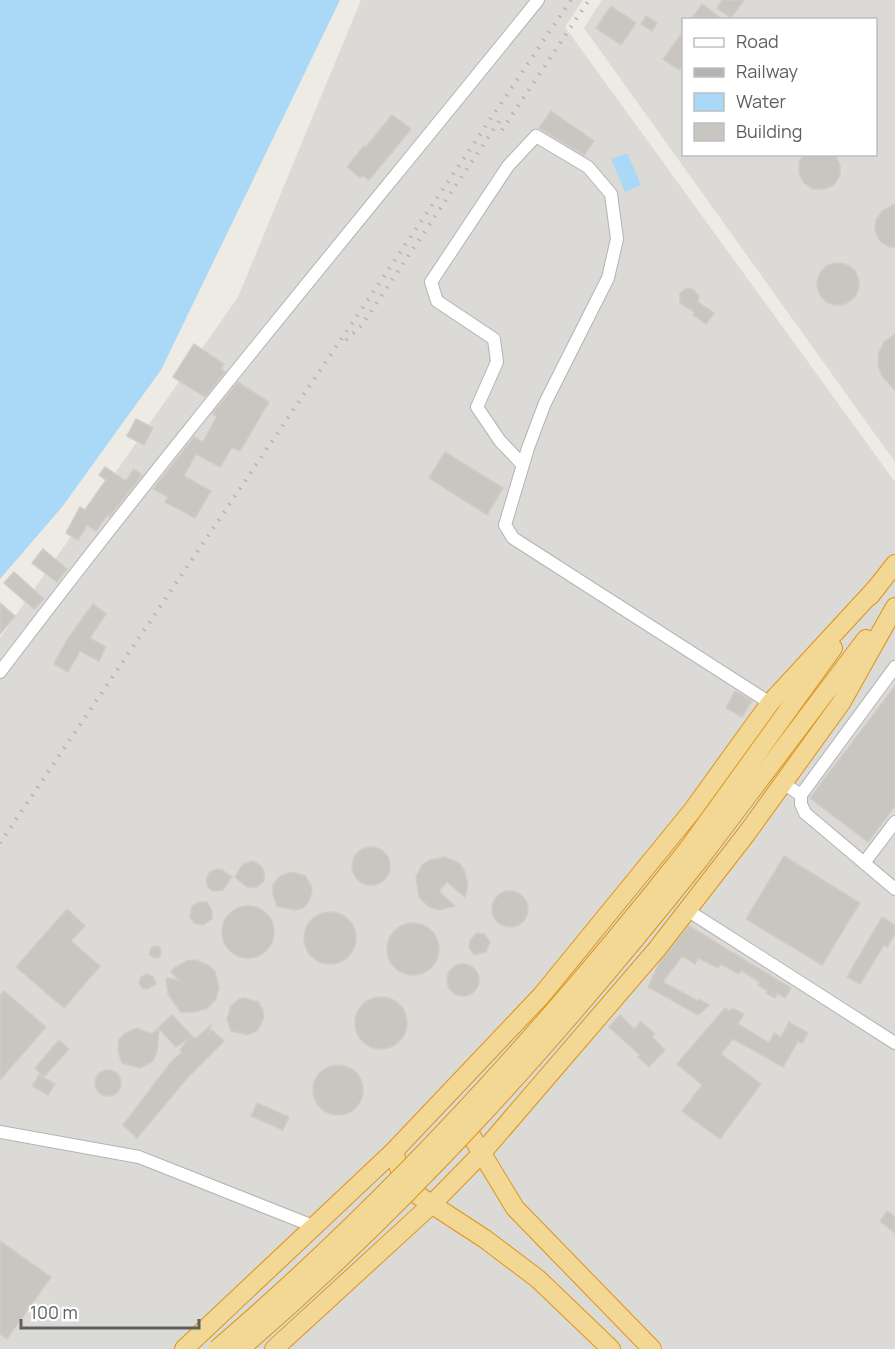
<svg xmlns="http://www.w3.org/2000/svg" width="895" height="1349" font-family="Manrope,sans-serif">
	<rect width="100%" height="100%" fill="#edebe4"/>
	<g fill="#dcdad6" fill-rule="evenodd">
		<path d="M361 0H583L565 27 895 482V1349H0V638L238 297Z"/>
		<path d="M602 0H895V462L584 28ZM684 20H876V154H684Z"/>
	</g>
	<g fill="#aad9f7">
		<path d="M0 0H340L161 370 62 507 0 579Z"/>
		<path d="M627 153 641 185 625 192 611 159Z"/>
	</g>
	<g fill="#c9c6c1" stroke="#d1ccc3" stroke-width="1.5">
		<path d="M722 0H744L731 18 717 8Z"/>
		<path d="M702 4 723 20H691Z"/>
		<path d="M611 6 636 23 621 45 596 28Z"/>
		<path d="M646 16 657 23 652 31 641 24Z"/>
		<path d="M684 30V64L679 70 663 59Z"/>
		<path d="M551 111 594 141 584 155 539 128Z"/>
		<path d="M392 115 411 129 369 180 362 175 360 178 347 167 364 146 366 147Z"/>
		<path d="M805 154H835L840 165V175L834 185 824 189H813L804 183 799 173V162Z"/>
		<path d="M895 204V247H889L880 241 875 231 876 220 882 211Z"/>
		<circle cx="838" cy="284" r="21"/>
		<path d="M687 288 694 290 699 297 698 302 714 313 706 324 693 315 695 312 680 303V293Z"/>
		<path d="M895 334V390L882 376 878 365 879 352 884 342Z"/>
		<path d="M194 344 224 364 221 369 225 372 205 397 173 377Z"/>
		<path d="M238 382 269 402 240 451 232 447 220 467 196 454 184 476 211 491 195 518 165 502 168 497 153 489 194 437 203 442 217 416 212 414Z"/>
		<path d="M136 419 153 428 144 445 127 436Z"/>
		<path d="M445 452 503 488 487 515 429 478Z"/>
		<path d="M105 467 126 481 134 469 142 475 109 517 107 515 96 531 87 525 78 540 66 533 80 507 85 510 106 480 99 475Z"/>
		<path d="M43 549 67 569 57 582 32 563Z"/>
		<path d="M14 572 44 599 34 609 4 583Z"/>
		<path d="M0 603 15 616 0 634Z"/>
		<path d="M93 604 106 614 90 638 106 647 99 661 80 651 68 672 54 664 67 640Z"/>
		<path d="M895 686V806L868 842 810 798Z"/>
		<path d="M735 691 752 701 742 717 726 708Z"/>
		<circle cx="371" cy="866" r="19"/>
		<path d="M784 856 860 903 822 965 746 919Z"/>
		<path d="M445 857 459 863 464 870 468 885 465 897 447 882 439 891 455 906 438 910 429 907 419 897 416 877 422 865 430 860Z"/>
		<path d="M253 861 261 866 264 872V881L257 887H247L235 877 243 864Z"/>
		<path d="M216 869 222 870 232 877 223 890 213 891 208 887 206 880 209 873Z"/>
		<path d="M292 872 305 876 311 885 312 891 309 901 303 908 295 910 277 906 273 894V885L280 876Z"/>
		<circle cx="510" cy="909" r="18"/>
		<path d="M199 902H207L212 911V919L203 925 194 923 190 917 192 906Z"/>
		<circle cx="248" cy="932" r="26"/>
		<path d="M67 909 85 926 71 941 100 966 64 1008 16 967Z"/>
		<circle cx="330" cy="938" r="26"/>
		<path d="M882 917 895 925V934L887 947 884 945 860 984 847 977Z"/>
		<circle cx="413" cy="949" r="26"/>
		<path d="M689 926 791 988 785 998 777 993 775 998 766 993 768 991 758 985 760 982 741 970 739 974 720 964 718 968 698 958 695 964 682 956 663 982 698 1001 699 999 709 1005 698 1015 648 987 660 962Z"/>
		<path d="M477 933 484 934 490 942 486 952 474 955 469 947 470 940Z"/>
		<path d="M158 946 161 950V954L159 957 154 958 149 954 152 947Z"/>
		<path d="M196 960 210 966 215 972 219 988 216 999 207 1008 195 1012H181L168 994 166 978 179 980 171 972 174 968 187 961Z"/>
		<circle cx="463" cy="980" r="16"/>
		<path d="M147 974 153 977 156 984 147 989 142 988 139 983 141 977Z"/>
		<path d="M4 991 46 1027 0 1080V996Z"/>
		<circle cx="381" cy="1023" r="26"/>
		<path d="M245 998 258 1002 263 1010 264 1017 258 1030 248 1035 231 1031 227 1019 231 1006 239 999Z"/>
		<path d="M725 1008 730 1011 732 1008 744 1014 738 1024 769 1043 774 1033 781 1037 789 1022 808 1033 802 1043 798 1041 783 1067 733 1039 721 1054 761 1084 720 1139 682 1111 702 1085 677 1064Z"/>
		<path d="M172 1015 195 1039 211 1025 208 1036 212 1030 224 1041 188 1077 137 1138 123 1125 171 1062 182 1052 180 1050 189 1038 176 1047 159 1029 157 1052 153 1061 140 1068 122 1063 118 1051 119 1040 125 1033 137 1028 152 1034Z"/>
		<path d="M620 1015 634 1029 641 1022 655 1034 652 1037 665 1050 649 1067 638 1057 640 1055 609 1027Z"/>
		<path d="M59 1040 69 1049 44 1077 35 1068Z"/>
		<circle cx="338" cy="1090" r="25"/>
		<circle cx="108" cy="1083" r="13"/>
		<path d="M39 1075 55 1084 48 1095 32 1086Z"/>
		<path d="M257 1103 289 1117 283 1130 251 1116Z"/>
		<path d="M887 1211 895 1217V1233L880 1221Z"/>
		<path d="M0 1241 51 1277 7 1339 0 1334Z"/>
	</g>
	<g fill="none" stroke-linecap="round" stroke-linejoin="round">
		<g stroke="#b1b4b8" stroke-width="14">
			<g id="minor">
				<path d="M523 465 500 441 477 407 497 362 494 339 437 301 431 282 508 166 536 136 588 167 611 194 617 239 608 278 545 403 528 448 505 525 513 538 770 703"/>
				<path d="M0 672C173 443 358 223 538 0"/>
				<path d="M783 783 801 795 895 667"/>
				<path d="M801 795V804L805 813 895 889"/>
				<path d="M864 863 895 822"/>
				<path d="M687 910 895 1043"/>
				<path d="M0 1132 139 1157 313 1226"/>
			</g>
		</g>
		<g stroke="#dd9614" stroke-width="20">
			<g id="highway">
				<path d="M870 596 895 564"/>
				<path d="M688 849 833 648"/>
				<path d="M699 860 866 639"/>
				<path d="M456 1122 472 1137 515 1208 652 1349"/>
				<path d="M394 1151 400 1171 416 1194 485 1239 538 1279 611 1349"/>
				<path d="M184 1349 394 1151 541 996 692 811 770 703 877 587"/>
				<path d="M274 1349 431 1205 481 1154 657 949 747 833 841 703 895 607"/>
			</g>
		</g>
		<use href="#minor" stroke="#fff" stroke-width="12"/>
		<use href="#highway" stroke="#f3d795" stroke-width="18"/>
		<g stroke="#b2b3b3" stroke-width="4" stroke-dasharray="1.5 8" stroke-linecap="butt">
			<path d="M502 130 589 0"/>
			<path d="M346 340 361 326 502 117"/>
			<path d="M0 843 571 0"/>
		</g>
		<g stroke="#dd9614" stroke-width="20" stroke-linecap="butt">
			<g id="highway-bridge">
				<path d="M217 1349C391 1200 546 1029 688 849"/>
				<path d="M240 1349C410 1203 560 1035 699 860"/>
			</g>
		</g>
		<use href="#highway-bridge" stroke="#f3d795" stroke-width="18"/>
	</g>
	<rect x="682" y="18" width="195" height="138" fill="#ffffff" stroke="#bebfc1" stroke-width="1.5"/>
	<rect x="694" y="38" width="30" height="9" fill="#ffffff" stroke="#bebfc1" stroke-width="1.5"/>
	<text x="736" y="48" font-size="18" fill="#5c6063">Road</text>
	<rect x="694" y="68" width="30" height="9" fill="#b2b3b3" stroke="#bebfc1" stroke-width="1.5"/>
	<text x="736" y="78" font-size="18" fill="#5c6063">Railway</text>
	<rect x="694" y="93" width="30" height="18" fill="#aad9f7" stroke="#bebfc1" stroke-width="1.5"/>
	<text x="736" y="108" font-size="18" fill="#5c6063">Water</text>
	<rect x="694" y="123" width="30" height="18" fill="#c9c6c1" stroke="#bebfc1" stroke-width="1.5"/>
	<text x="736" y="138" font-size="18" fill="#5c6063">Building</text>
	<path d="M21 1319v9h178v-9" fill="none" stroke="#5c6063" stroke-width="3"/>
	<text x="30" y="1319" font-size="18" fill="#5c6063" stroke="#ffffff" stroke-width="4.5" paint-order="stroke">100 m</text>
</svg>
